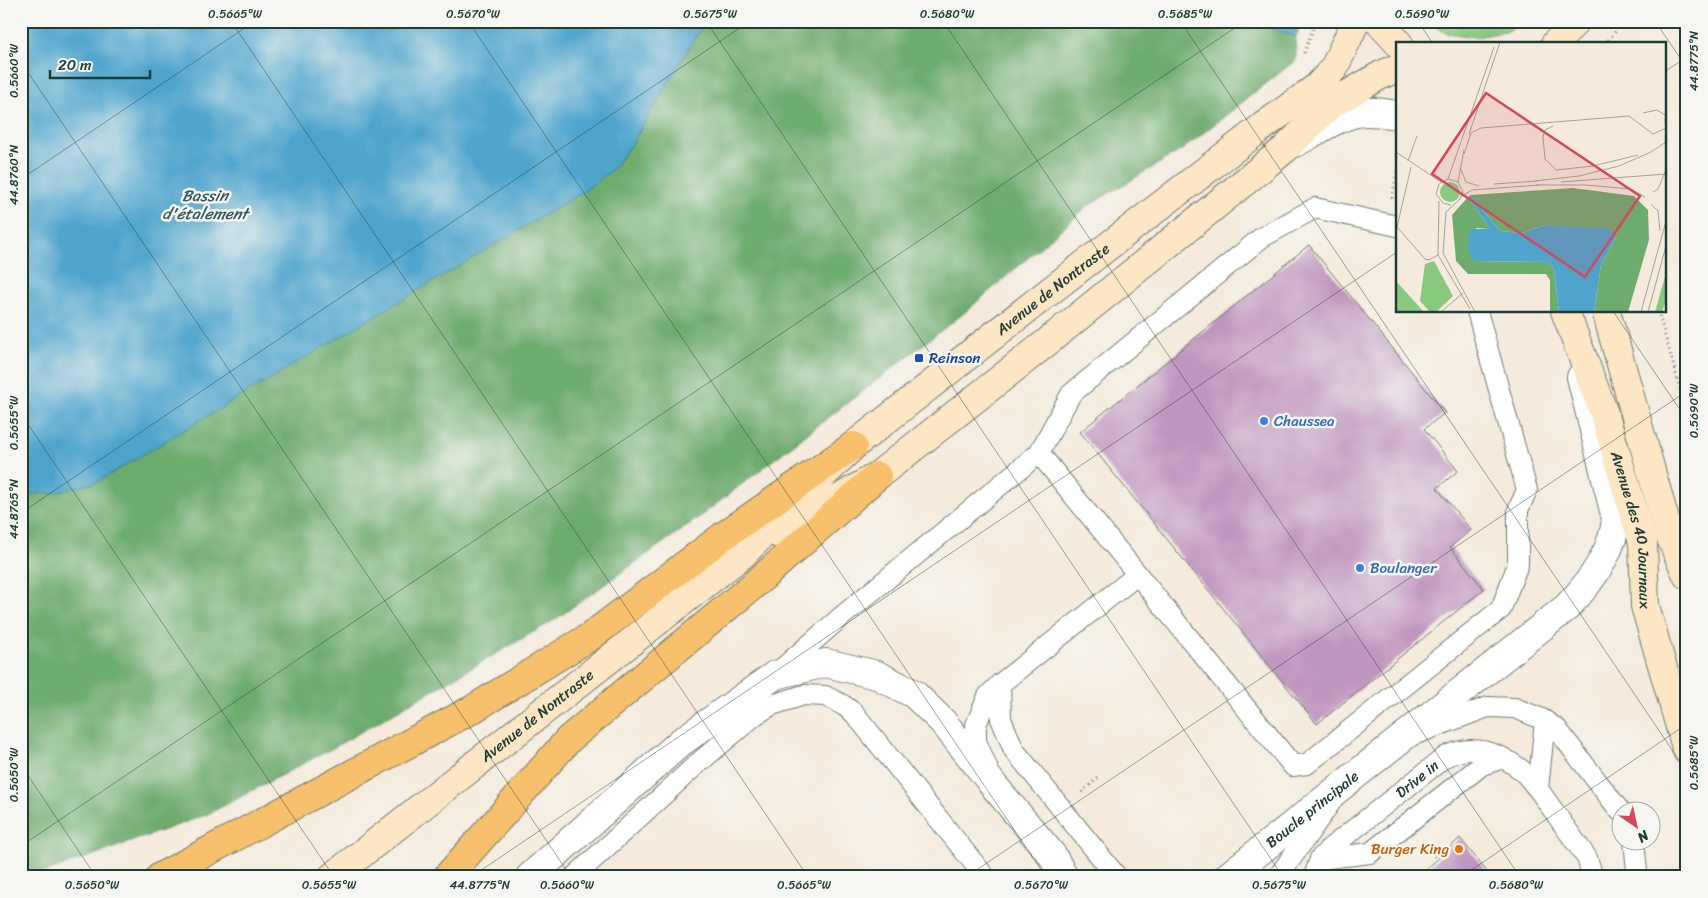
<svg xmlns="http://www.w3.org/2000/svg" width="1708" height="898" font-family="Sriracha,sans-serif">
	<rect width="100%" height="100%" fill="#f6f6f2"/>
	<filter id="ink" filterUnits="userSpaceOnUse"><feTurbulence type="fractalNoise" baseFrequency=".02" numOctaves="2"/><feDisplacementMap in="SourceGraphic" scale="10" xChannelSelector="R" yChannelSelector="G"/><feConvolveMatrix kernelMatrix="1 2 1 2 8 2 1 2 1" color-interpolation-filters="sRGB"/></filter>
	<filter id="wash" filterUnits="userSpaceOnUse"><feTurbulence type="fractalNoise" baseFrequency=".0096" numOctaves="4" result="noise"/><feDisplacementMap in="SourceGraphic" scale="20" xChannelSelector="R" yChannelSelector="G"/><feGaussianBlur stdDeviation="1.12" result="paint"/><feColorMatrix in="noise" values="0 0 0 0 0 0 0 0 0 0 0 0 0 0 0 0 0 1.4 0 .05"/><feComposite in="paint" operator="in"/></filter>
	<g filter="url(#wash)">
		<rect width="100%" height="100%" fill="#f5eadb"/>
		<path fill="#89c87f" stroke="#54825a" d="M1424 21H1524L1505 32 1476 37 1447 33Z"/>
		<path fill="#6eac6e" stroke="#467451" d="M705 21H1250L1296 37V60L1183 149 1088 206 964 313 698 518 556 619 333 748 206 815 43 873 21 872V494L53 493 612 170 632 143Z"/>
		<g fill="#50a4cc" stroke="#387080">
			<path d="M21 21H705L632 143 612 170 583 192 97 482 53 493 21 494Z"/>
			<path d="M1250 21H1301L1296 37Z"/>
		</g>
		<g id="blocks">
			<g fill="#c095bf">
				<path d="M1309 245 1445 413 1424 429 1458 471 1437 488 1471 530 1450 547 1484 589 1317 724 1080 432Z"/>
				<path d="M1460 838 1491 877H1418Z"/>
			</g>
		</g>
	</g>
	<g filter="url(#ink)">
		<use href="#blocks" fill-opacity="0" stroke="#6a7a6e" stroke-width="1"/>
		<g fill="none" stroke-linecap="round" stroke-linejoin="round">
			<g stroke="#6a7a6e" stroke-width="22">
				<g id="lane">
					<path d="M1039 453 1293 766 1307 764 1501 609 1518 564V510L1527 490 1477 311"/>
					<path d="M777 673 841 617 1039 453 1071 394 1261 238 1315 208 1397 226"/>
					<path d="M1000 684 1001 719 1014 750 1117 877"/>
					<path d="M1545 721 1538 789 1587 858 1593 877"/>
					<path d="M1416 734 1488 707 1515 708 1542 719 1557 729 1620 811"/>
					<path d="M987 767 976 741V725L988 696 1000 684 1137 575"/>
					<path d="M1634 840 1637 872 1635 877"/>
					<path d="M1320 859 1370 853 1482 765 1503 758"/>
					<path d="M574 877 696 765 755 715 772 705 804 695 825 696 843 705 854 713 985 877"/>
					<path d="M1278 877 1331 802"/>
					<path id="s1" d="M1314 877 1320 859 1329 849 1445 757C1471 743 1498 752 1520 769 1527 774 1532 783 1538 789"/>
				</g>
			</g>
			<g stroke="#6a7a6e" stroke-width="30">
				<g id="street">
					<path d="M1297 142C1316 132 1336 117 1357 113 1370 110 1384 113 1397 115"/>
					<path d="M530 877 681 742 775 675 826 663 877 675 914 694 943 722 995 787 1052 855 1064 877"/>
					<path id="s2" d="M1227 877 1567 607C1590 583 1613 553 1616 519L1581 377"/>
				</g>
			</g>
			<g stroke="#6a7a6e" stroke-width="30">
				<g id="secondary">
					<path d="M1378 21 1399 44"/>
					<path d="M1555 44 1576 21"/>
					<path id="s3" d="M1565 311 1605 416 1643 543 1645 606 1687 751"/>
					<path d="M1606 311 1669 534 1687 575"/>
					<path d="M779 534 877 476 1046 343 1285 149 1331 104 1381 75 1397 68"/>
					<path id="s4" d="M332 877 743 554 853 446 1036 302 1262 127 1317 87 1334 68 1356 21"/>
				</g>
			</g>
			<g stroke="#6a7a6e" stroke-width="30">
				<g id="highway">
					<path d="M160 877 473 709 591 636 726 534 853 446"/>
					<path d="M447 877 569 739 763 577 877 476"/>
				</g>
			</g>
			<g stroke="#6a7a6e" stroke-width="3" stroke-dasharray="1 4" stroke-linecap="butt">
				<path d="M1605 44 1624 21"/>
				<path d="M1304 53 1316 21"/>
				<path d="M1392 198 1397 172"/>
				<path d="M1658 311 1687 413"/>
				<path d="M1082 792 1100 776"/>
				<path d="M1425 846 1426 845 1437 859"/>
			</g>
			<use href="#lane" stroke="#fff" stroke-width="20"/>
			<use href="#street" stroke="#fff" stroke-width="28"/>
			<use href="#secondary" stroke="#fce6c4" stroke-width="28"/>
			<use href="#highway" stroke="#f7c06c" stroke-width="28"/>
		</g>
	</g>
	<path fill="none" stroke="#1f3d34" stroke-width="1" stroke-opacity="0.45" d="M231 21 808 877M468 21 1046 877M706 21 1283 877M943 21 1520 877M1180 21 1687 772M1418 21 1433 44M1655 21 1687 68M21 62 571 877M1664 72 1687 57M21 179 255 21M1613 311 1687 420M21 414 334 877M21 513 750 21M21 765 96 877M21 846 1245 21M471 877 1397 252M966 877 1687 391M1461 877 1687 724"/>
	<rect fill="#1a4fb4" stroke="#f6f6f2" stroke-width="2" x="914" y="353" width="10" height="10" rx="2.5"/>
	<g fill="#3f7fe0" stroke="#f6f6f2" stroke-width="2">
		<circle cx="1264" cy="421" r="5"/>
		<circle cx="1360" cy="568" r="5"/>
	</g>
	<circle fill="#e8710a" stroke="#f6f6f2" stroke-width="2" cx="1459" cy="849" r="5"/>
	<g text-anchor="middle" stroke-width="5" stroke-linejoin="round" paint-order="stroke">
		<g font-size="15" fill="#1f3d34" stroke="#f6f6f2">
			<text dy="5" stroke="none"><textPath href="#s4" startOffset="931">Avenue de Nontraste</textPath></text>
			<text dy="5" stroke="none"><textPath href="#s3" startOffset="230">Avenue des 40 Journaux</textPath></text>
			<text dy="5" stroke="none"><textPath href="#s4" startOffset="261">Avenue de Nontraste</textPath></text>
			<text dy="5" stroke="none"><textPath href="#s1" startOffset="145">Drive in</textPath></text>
			<text dy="5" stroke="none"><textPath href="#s2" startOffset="109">Boucle principale</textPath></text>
		</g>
		<g font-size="15" fill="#164399" stroke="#f6f6f2" text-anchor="start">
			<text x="929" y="363">Reinson</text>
		</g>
		<g font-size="15" fill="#366cbe" stroke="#f6f6f2" text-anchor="start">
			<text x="1274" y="426">Chaussea</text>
			<text x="1370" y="573">Boulanger</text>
		</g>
		<g font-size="15" fill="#c56008" stroke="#f6f6f2" text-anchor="end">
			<text x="1449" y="854">Burger King</text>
		</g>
		<g font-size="16" font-style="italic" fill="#2e5c62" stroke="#f6f6f2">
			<text x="205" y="201">Bassin<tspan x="205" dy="18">d'étalement</tspan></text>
		</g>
	</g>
	<g transform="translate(1396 42)">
		<rect width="270" height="270" fill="#f5eadb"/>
		<path d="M44 150a10 10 0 1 1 20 0a10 10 0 1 1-20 0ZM38 219 57 254 40 270H34L24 259 29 222ZM270 231V258L266 270H259ZM0 239 28 270H0Z" fill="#89c87f"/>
		<path d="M177 146 238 154 252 168 253 198 232 270H198L205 223 220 196 214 188 149 183 126 191 104 189 75 153ZM72 155 94 187 80 186 78 219 153 220 158 227 163 270H154V238L150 232H72L60 219 56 173Z" fill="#6eac6e"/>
		<path d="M75 153 104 189 126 191 149 183 210 186 217 190 220 196 205 223 198 270H163L158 227 153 220 78 219 72 208 73 191 77 187H94L72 155Z" fill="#50a4cc"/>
		<path fill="none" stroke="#9fa598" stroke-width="1" d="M247 71 261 68 269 73M269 81 270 63M157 84 149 88 147 95 149 117 160 128 197 124 242 113M73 92 104 0M0 110 45 140M68 112 75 91 85 86 233 74 257 92 270 86M12 119 21 94M15 125 1 185 29 217 33 218 42 213M64 125 70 140 83 144M52 137 98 5M139 139 183 134 223 124 255 110 270 100M62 140 68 108M165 140 270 132M98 142 141 139M140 143H190L235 147 249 155M257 150 262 147 270 128M66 154 76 148 143 143M43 159 42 213 74 267M255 162 262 169 264 189M55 163 47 161 40 152 43 142 52 137 62 140 67 150 64 157 50 170 47 211 79 270M45 270 67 251M245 270 270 179M252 270 270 204"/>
		<path fill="#d1495b" fill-opacity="0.15" stroke="#d1495b" stroke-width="2.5" d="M90 51 244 154 189 235 36 132Z"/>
		<rect width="270" height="270" fill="none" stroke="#1f3d34" stroke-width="2.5"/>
	</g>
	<rect width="1708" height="898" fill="none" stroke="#f6f6f2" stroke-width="55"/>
	<g transform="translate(1636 826) rotate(146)"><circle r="24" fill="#f6f6f2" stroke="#a0aca6"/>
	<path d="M0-4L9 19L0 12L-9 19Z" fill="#d1495b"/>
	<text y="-8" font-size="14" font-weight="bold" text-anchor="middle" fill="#1f3d34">N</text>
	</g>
	<path d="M50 70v8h100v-8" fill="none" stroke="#1f3d34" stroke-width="2.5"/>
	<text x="58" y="70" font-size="15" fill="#1f3d34" stroke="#f6f6f2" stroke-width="4" paint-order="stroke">20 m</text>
	<rect x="28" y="28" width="1652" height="842" fill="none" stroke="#1f3d34" stroke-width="2"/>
	<g font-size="12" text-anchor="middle" fill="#1f3d34">
		<text x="235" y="18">0.5665°W</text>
		<text x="473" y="18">0.5670°W</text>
		<text x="710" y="18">0.5675°W</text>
		<text x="947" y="18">0.5680°W</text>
		<text x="1185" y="18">0.5685°W</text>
		<text x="1422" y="18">0.5690°W</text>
		<text transform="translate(1694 61) rotate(-90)" y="4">44.8775°N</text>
		<text transform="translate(14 71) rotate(-90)" y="4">0.5660°W</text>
		<text transform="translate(14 175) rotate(-90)" y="4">44.8760°N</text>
		<text transform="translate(1694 411) rotate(-90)" y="4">0.5690°W</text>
		<text transform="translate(14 423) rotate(-90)" y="4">0.5655°W</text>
		<text transform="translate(14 509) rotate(-90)" y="4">44.8765°N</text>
		<text transform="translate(1694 763) rotate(-90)" y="4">0.5685°W</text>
		<text transform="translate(14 775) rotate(-90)" y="4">0.5650°W</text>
		<text x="92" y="889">0.5650°W</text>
		<text x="329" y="889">0.5655°W</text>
		<text x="480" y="889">44.8775°N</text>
		<text x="567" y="889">0.5660°W</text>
		<text x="804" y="889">0.5665°W</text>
		<text x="1041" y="889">0.5670°W</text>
		<text x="1279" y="889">0.5675°W</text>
		<text x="1516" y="889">0.5680°W</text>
	</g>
</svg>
